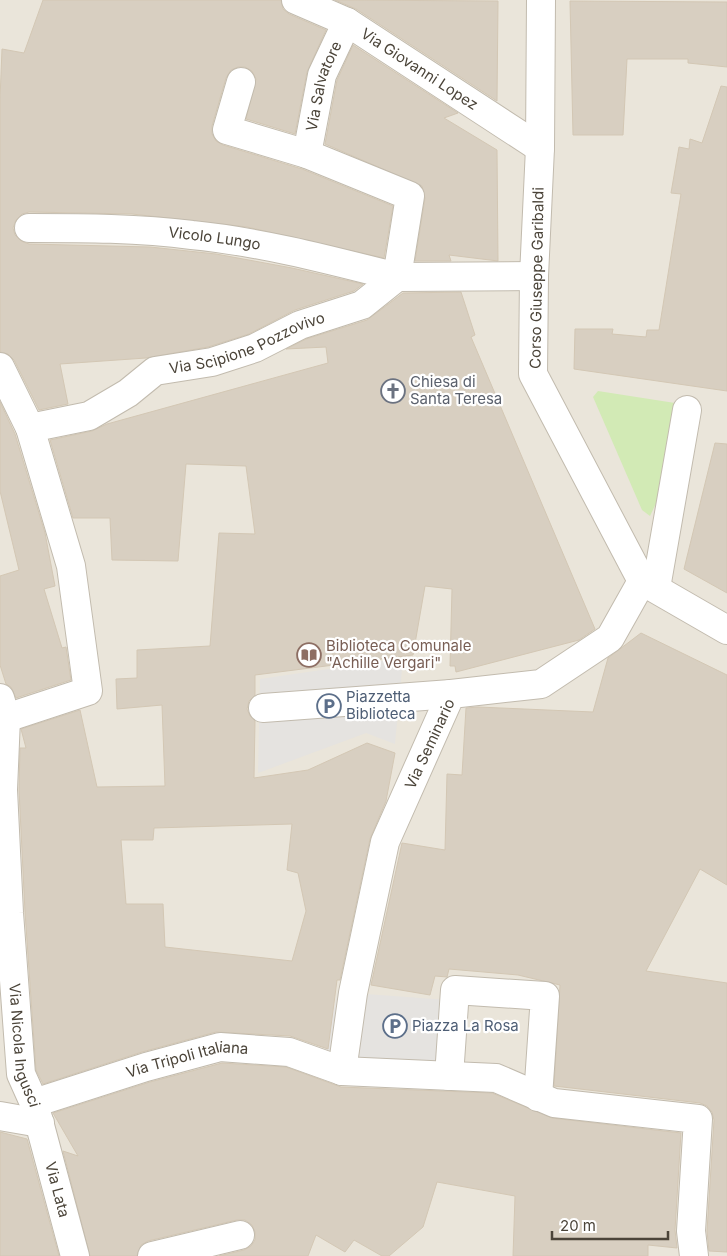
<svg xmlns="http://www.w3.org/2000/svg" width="727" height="1256" font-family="Inter,sans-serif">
	<rect width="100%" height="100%" fill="#f6f3ec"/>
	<rect fill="#eae5da" x="0" y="0" width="727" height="1256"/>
	<path fill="#d2eab5" d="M598 391 675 403 660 495 650 516 642 510 593 397Z"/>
	<g fill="#e5e3e0">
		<path d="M403 658 395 744 366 733 258 773 260 679Z"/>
		<path d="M338 992 462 1001 457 1067 349 1064 324 1050Z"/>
	</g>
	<g fill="#d8cfc1" stroke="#d3c7b4" fill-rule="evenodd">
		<path d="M43 0H281L283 9 289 14 326 30 307 72 295 134 246 119 256 79 252 71 245 67H238L231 70 226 78 212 126V134L216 141 223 145 302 169 393 206 384 258 247 227 132 214 29 212 22 214 16 220 13 228 15 235 21 241 29 244 150 247 216 254 292 268 363 284 354 291 295 310 249 334 208 347 146 358 60 364 68 404 39 410 14 360 8 354 0 352V99L2 49 24 53Z"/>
		<path d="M335 0 498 1 497 101 356 9Z"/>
		<path d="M570 1 727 2V67L688 63V59H627L623 135H573Z"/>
		<path d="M353 45 458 113 444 118 497 150 498 261 449 255 451 261H415L425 198 422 186 325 144 337 80Z"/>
		<path d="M721 86 727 87V391L574 369 575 329H613L612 334 646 337 647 330H659L681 194 671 193 679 147 689 149 690 139 702 143Z"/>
		<path d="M461 292 475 335 471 337 595 629 579 640 456 672 455 666H450L452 589 425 586 413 655 255 675V695L249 701 247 709 250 716 255 721 254 778 308 770 367 743 395 753 386 801 370 839 340 980H337L328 1049 290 1036 216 1032 142 1052 43 1084 36 1070 25 912 19 790 20 748H26L21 729 80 710 97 787 165 786 162 705 117 709 116 679 137 678V650L210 646 219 533 255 534 246 466 186 464 178 561 112 560 110 518H73L50 440 92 431 107 424 328 363 326 347 286 349 306 339 367 320 403 293ZM292 824 287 870 298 873 306 911 292 961 165 947 163 904H126L121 840H153L154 828Z"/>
		<path d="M0 402 15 434 45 533 55 586 44 589 62 648 66 647 71 680 16 698 11 687 6 684 0 665V576L19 570 0 491Z"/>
		<path d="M715 443 727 444V593L684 569Z"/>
		<path d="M641 633 727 675V885L700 869 646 971 727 983V1252L709 1251 707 1231 714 1120 712 1112 707 1106 700 1103 554 1086 560 985 518 975 449 969 447 977 435 976 430 995 371 985 402 843 445 850 447 774 462 775 466 708 478 707 593 712 608 658Z"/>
		<path d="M222 1063 286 1067 341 1087 492 1093 552 1118 681 1133 675 1230 677 1248 648 1245V1256H513L515 1196 437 1182 423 1227 389 1256H382L354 1240 345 1252 316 1235 308 1256H219L244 1250 251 1246 255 1240V1232L252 1225 245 1220H237L148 1241 141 1245 137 1256H90L63 1151 78 1156 53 1113 150 1082Z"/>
		<path d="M0 1132 27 1139 59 1256H0Z"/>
	</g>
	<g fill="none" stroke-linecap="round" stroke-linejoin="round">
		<g stroke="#c2bbae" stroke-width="30">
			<g id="minor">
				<path id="s1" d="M296 0 347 22 540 148"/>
				<path d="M541 0 540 148 534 276 533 374 642 581 727 630"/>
				<path id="s2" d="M307 154 322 75 347 22"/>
				<path id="s3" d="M29 228C84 228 138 228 192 235 262 242 330 260 397 277L410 196 307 154 227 130 241 82"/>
				<path id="s4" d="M0 367 30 428 89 416 128 393 155 371 212 362 255 348 300 325 362 305 397 277 534 276"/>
				<path d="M642 581 610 638 541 684 451 694 385 842 353 993 342 1071 496 1078 554 1103 698 1119 691 1231 694 1256"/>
				<path d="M656 588 687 410"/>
				<path id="s5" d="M0 698 6 718 3 790 9 913 21 1074 34 1103 75 1256"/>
				<path d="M263 708 451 694"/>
				<path d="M6 718 88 691 71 566 30 428"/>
				<path d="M449 1076 455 990 545 996 538 1097"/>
				<path id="s6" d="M34 1103 146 1067 220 1047 289 1052 342 1071"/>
				<path d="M0 1116 40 1123"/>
				<path d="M152 1256 240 1235"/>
			</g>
		</g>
		<use href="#minor" stroke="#fff" stroke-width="28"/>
	</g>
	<defs>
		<g id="church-ring" transform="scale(1.25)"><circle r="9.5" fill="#fff" stroke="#6b7280" stroke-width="1.5"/><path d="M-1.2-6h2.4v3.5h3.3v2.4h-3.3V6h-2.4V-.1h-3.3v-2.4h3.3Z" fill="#6b7280"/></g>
		<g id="library-ring" transform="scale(1.25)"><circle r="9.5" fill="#fff" stroke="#8d6e63" stroke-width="1.5"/><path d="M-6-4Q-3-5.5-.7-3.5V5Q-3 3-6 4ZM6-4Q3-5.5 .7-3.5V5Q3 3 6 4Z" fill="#8d6e63"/></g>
		<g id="parking-ring" transform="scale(1.25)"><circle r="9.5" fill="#fff" stroke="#5c6f8a" stroke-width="1.5"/><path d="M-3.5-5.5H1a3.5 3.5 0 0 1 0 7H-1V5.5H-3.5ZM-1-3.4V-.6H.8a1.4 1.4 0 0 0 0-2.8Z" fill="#5c6f8a"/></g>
	</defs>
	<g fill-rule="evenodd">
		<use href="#church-ring" x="393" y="391"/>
		<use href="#library-ring" x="309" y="655"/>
		<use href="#parking-ring" x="329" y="706"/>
		<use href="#parking-ring" x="395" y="1026"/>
	</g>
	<g text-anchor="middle" stroke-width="4.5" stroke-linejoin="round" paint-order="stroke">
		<g font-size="15" fill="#4b4439" stroke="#fff">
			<text dy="5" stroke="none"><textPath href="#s1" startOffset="142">Via Giovanni Lopez</textPath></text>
			<text dy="5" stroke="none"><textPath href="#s2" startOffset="70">Via Salvatore</textPath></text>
			<text dy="5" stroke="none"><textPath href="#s3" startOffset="186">Vicolo Lungo</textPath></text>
			<text transform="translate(537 278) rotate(-89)" y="5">Corso Giuseppe Garibaldi</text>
			<text dy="5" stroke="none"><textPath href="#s4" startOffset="305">Via Scipione Pozzovivo</textPath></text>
			<text transform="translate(430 744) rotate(-65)" y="5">Via Seminario</text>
			<text dy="5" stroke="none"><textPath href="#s5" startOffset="350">Via Nicola Ingusci</textPath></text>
			<text dy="5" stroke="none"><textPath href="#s6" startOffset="160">Via Tripoli Italiana</textPath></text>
			<text dy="5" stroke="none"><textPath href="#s5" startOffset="499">Via Lata</textPath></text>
		</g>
		<g font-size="15" fill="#5b616d" stroke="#fff" text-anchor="start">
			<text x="410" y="387">Chiesa di<tspan x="410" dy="17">Santa Teresa</tspan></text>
		</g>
		<g font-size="15" fill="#785e54" stroke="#fff" text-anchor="start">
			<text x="326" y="651">Biblioteca Comunale<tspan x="326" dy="17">"Achille Vergari"</tspan></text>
		</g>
		<g font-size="15" fill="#4e5e75" stroke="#fff" text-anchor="start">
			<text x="346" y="702">Piazzetta<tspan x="346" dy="17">Biblioteca</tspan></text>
			<text x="412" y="1031">Piazza La Rosa</text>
		</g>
	</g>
	<path d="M552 1231v8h116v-8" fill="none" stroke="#4b4439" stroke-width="2.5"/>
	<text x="560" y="1231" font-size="15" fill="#4b4439" stroke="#ffffff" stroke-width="4" paint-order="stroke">20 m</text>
</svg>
